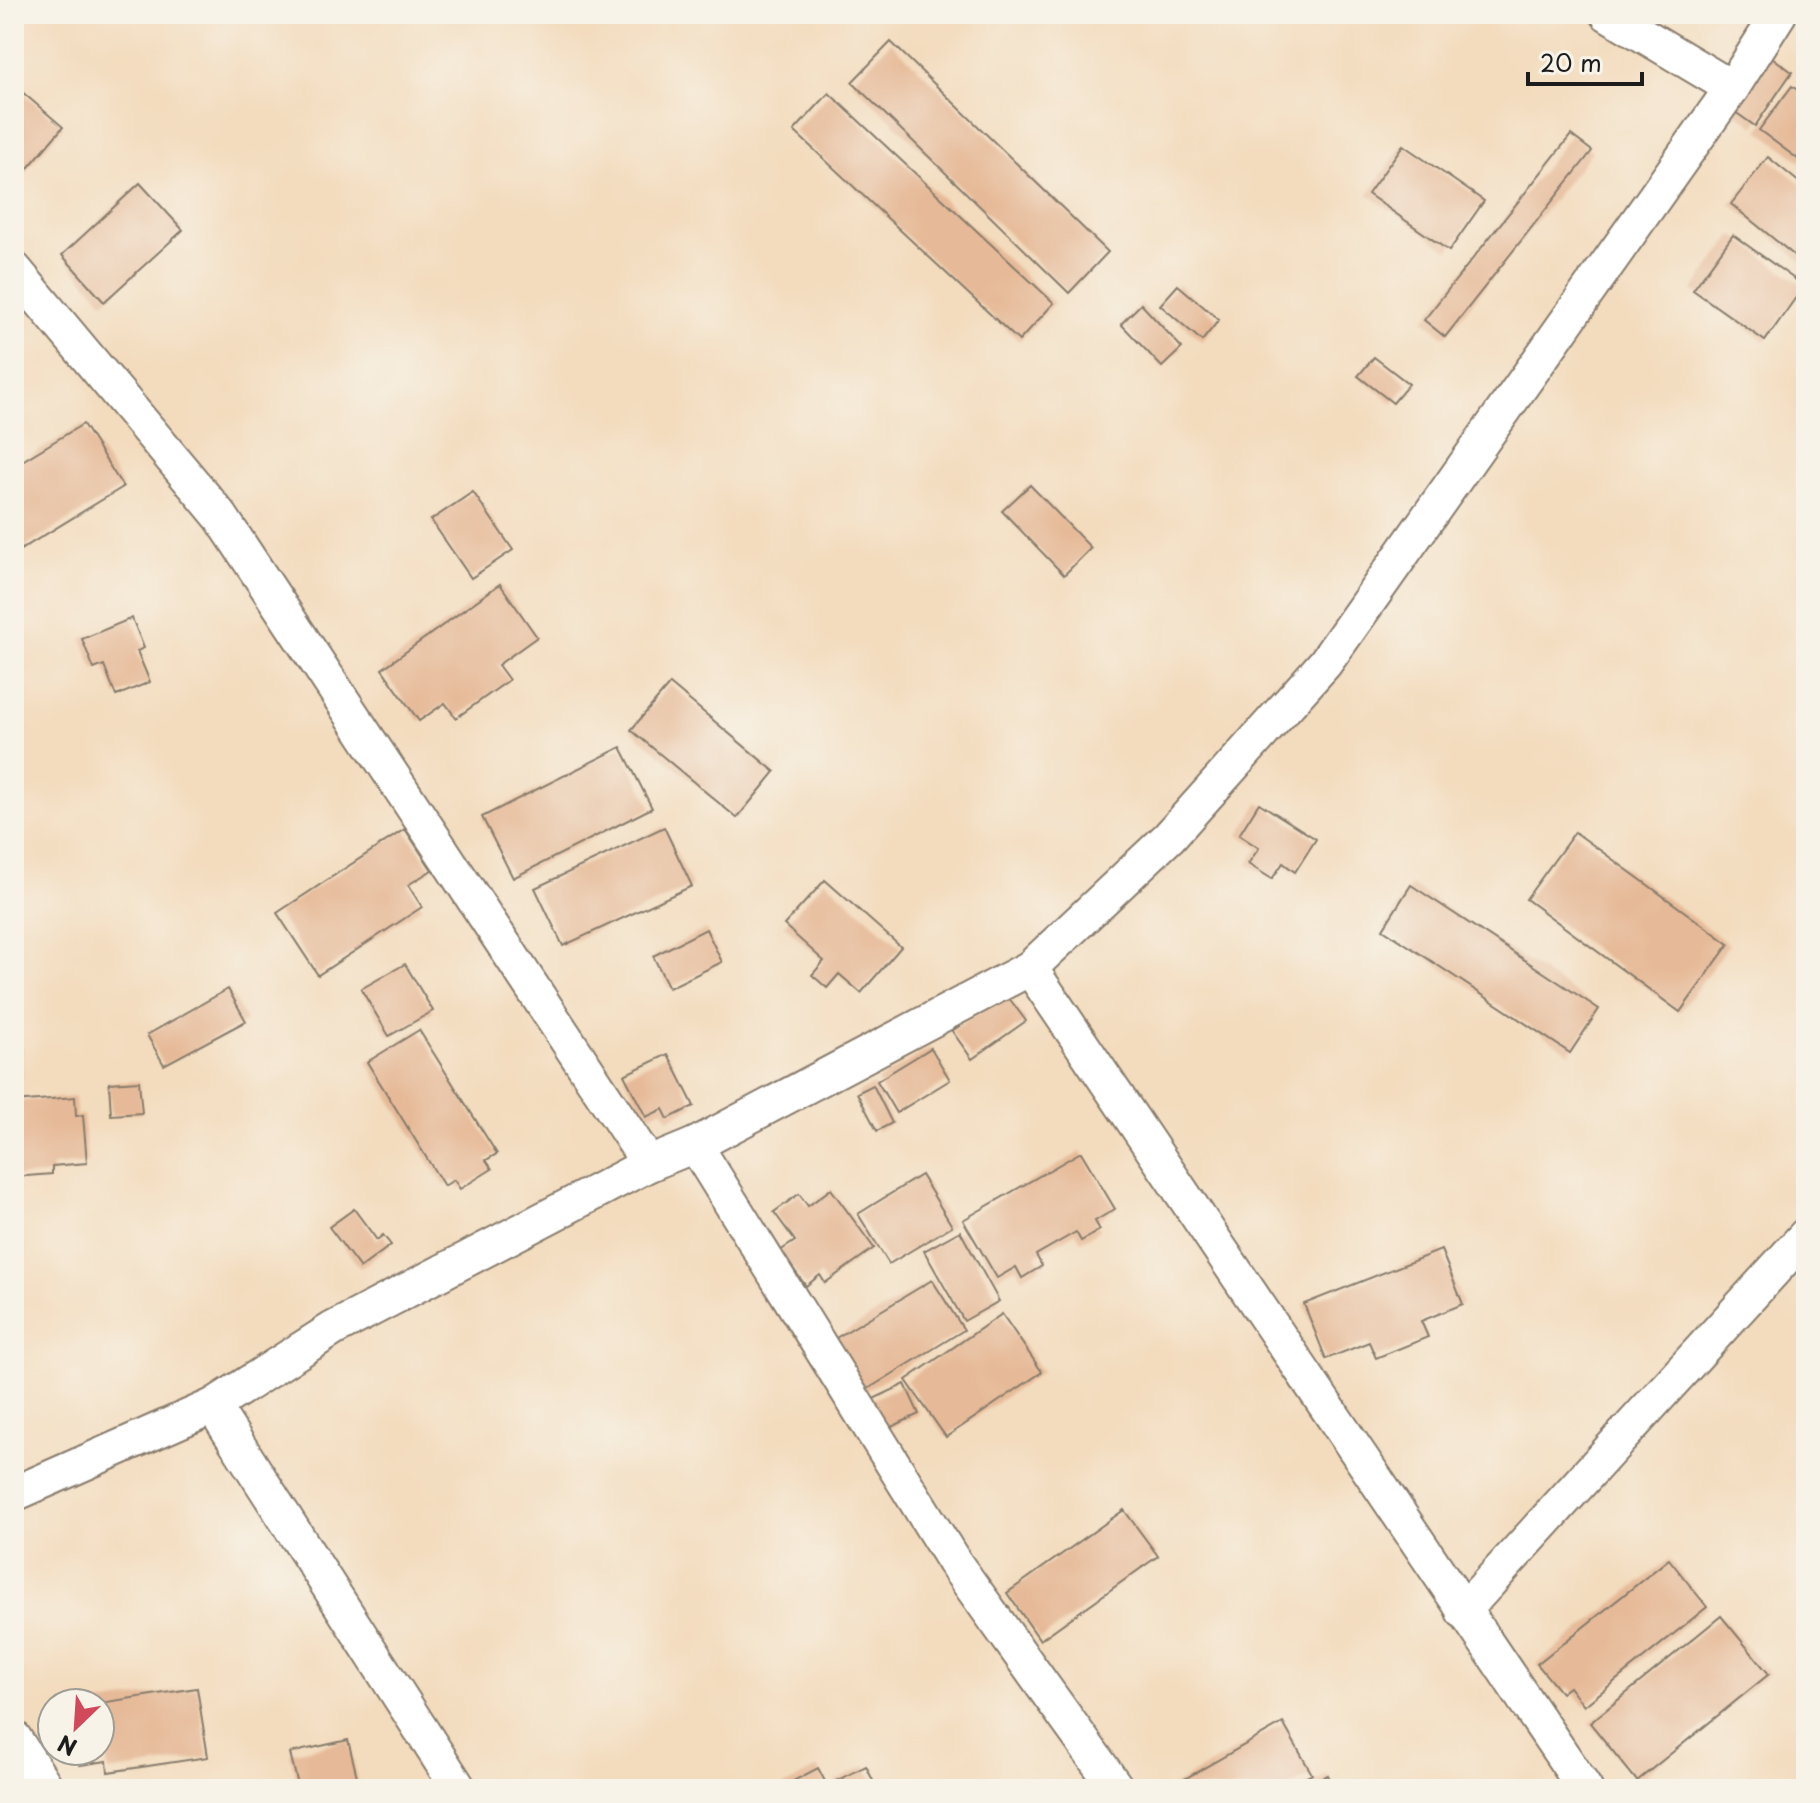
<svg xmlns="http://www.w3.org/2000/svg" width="1820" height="1803" font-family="'Playpen Sans',sans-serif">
	<rect width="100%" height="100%" fill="#f7f3e8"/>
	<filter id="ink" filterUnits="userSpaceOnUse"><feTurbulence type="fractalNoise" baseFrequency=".0125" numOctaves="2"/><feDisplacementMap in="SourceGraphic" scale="16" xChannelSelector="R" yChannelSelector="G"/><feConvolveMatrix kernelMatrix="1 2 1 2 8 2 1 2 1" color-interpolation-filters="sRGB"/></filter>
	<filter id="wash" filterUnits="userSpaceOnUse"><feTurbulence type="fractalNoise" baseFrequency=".006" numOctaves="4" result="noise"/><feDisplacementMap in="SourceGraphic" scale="32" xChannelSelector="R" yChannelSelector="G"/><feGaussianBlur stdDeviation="1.8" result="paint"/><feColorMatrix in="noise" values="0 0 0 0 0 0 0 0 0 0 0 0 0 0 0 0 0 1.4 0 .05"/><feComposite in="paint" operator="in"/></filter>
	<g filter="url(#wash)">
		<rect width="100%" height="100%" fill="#f3dbbd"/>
		<g id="blocks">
			<g fill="#e6ba98">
				<path d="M891 42 1108 252 1069 293 852 82Z"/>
				<path d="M1769 55 1792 72 1755 126 1731 109Z"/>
				<path d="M14 85 63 127 23 174 14 166Z"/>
				<path d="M1792 86 1806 97V165L1759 130Z"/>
				<path d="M829 93 1054 303 1019 341 794 131Z"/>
				<path d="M1571 135 1592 151 1445 337 1424 320Z"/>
				<path d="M1403 145 1484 201 1449 251 1368 194Z"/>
				<path d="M1768 157 1806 188V265L1731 204Z"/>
				<path d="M140 183 183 230 104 302 62 255Z"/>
				<path d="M1733 235 1804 286 1765 341 1693 290Z"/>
				<path d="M1178 285 1219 320 1202 341 1160 305Z"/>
				<path d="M1141 304 1182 348 1162 367 1121 324Z"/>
				<path d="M1374 357 1409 384 1393 403 1358 376Z"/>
				<path d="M83 424 123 487 20 550 14 540V466Z"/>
				<path d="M1030 485 1091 548 1064 575 1002 511Z"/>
				<path d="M473 492 513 550 471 578 431 520Z"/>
				<path d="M500 584 537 637 498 665 509 680 456 718 445 703 419 721 382 669Z"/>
				<path d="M132 618 144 648 137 651 150 682 116 696 104 665 94 669 82 639Z"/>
				<path d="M670 684 775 772 737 818 631 730Z"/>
				<path d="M621 747 652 808 513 878 482 817Z"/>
				<path d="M1259 803 1316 839 1295 872 1283 863 1272 879 1248 864 1259 848 1239 835Z"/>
				<path d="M664 827 692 886 563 946 535 888Z"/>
				<path d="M405 829 432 870 408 885 422 907 318 975 277 913Z"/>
				<path d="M1575 832 1729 944 1680 1012 1526 899Z"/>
				<path d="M825 880 901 947 861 993 839 974 827 988 812 975 824 961 784 925Z"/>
				<path d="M1411 885 1599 1009 1570 1053 1383 929Z"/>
				<path d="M706 929 722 962 669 988 653 956Z"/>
				<path d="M14 950H17L22 1080H14Z"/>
				<path d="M405 964 433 1011 389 1036 361 989Z"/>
				<path d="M228 989 246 1021 164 1065 147 1035Z"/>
				<path d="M1006 994 1026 1021 972 1059 952 1031Z"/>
				<path d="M419 1030 497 1154 486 1160 492 1169 460 1189 454 1180 444 1186 367 1062Z"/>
				<path d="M931 1048 950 1080 896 1113 877 1081Z"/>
				<path d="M668 1054 694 1106 668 1119 663 1109 646 1117 624 1075Z"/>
				<path d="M139 1081 142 1113 111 1115 109 1083Z"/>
				<path d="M873 1085 892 1123 877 1131 857 1093Z"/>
				<path d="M75 1097 76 1116 83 1115 87 1163 52 1166V1174L14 1177V1102Z"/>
				<path d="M1081 1152 1115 1209 1095 1221 1100 1230 1081 1241 1076 1232 1036 1255 1042 1266 1022 1278 1016 1267 997 1278 963 1220Z"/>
				<path d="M921 1175 952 1226 889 1264 858 1214Z"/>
				<path d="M831 1189 874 1248 825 1283 820 1275 806 1286 780 1251 795 1241 774 1212 799 1194 808 1206Z"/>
				<path d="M354 1209 377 1240 383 1235 391 1245 360 1268 329 1227Z"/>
				<path d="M960 1231 999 1301 964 1321 924 1251Z"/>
				<path d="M1441 1250 1463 1304 1421 1321 1428 1337 1376 1358 1369 1342 1326 1359 1304 1304Z"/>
				<path d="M932 1280 964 1330 863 1392 831 1341Z"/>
				<path d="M1002 1314 1042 1372 946 1437 906 1380Z"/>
				<path d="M905 1384 919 1414 883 1431 869 1401Z"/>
				<path d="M1124 1510 1158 1556 1040 1640 1007 1593Z"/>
				<path d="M1669 1559 1707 1607 1584 1706 1569 1687 1561 1693 1537 1664Z"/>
				<path d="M1721 1616 1769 1674 1637 1781 1590 1723Z"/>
				<path d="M197 1688 208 1757 108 1772 107 1761 80 1765 78 1751H100V1703Z"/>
				<path d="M1283 1723 1312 1774 1285 1789H1167Z"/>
				<path d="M348 1740 360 1789H299L290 1753Z"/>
				<path d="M866 1766 877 1789H840L836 1781Z"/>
				<path d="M818 1768 829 1789H778Z"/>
				<path d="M1328 1775 1334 1789H1301Z"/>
			</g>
		</g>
	</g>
	<g filter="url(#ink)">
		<use href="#blocks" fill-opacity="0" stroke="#887c6c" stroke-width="2"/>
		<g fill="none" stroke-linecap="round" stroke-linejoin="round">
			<g stroke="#887c6c" stroke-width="38">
				<g id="minor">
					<path d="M1608 14 1732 88"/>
					<path d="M14 269 221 517 649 1164"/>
					<path d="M1030 968 1585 1789"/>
					<path d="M695 1145 954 1562 1117 1789"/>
					<path d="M213 1406 459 1789"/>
					<path d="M14 1494 213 1406 333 1329 649 1164 695 1145 1030 968 1169 837 1325 663 1732 88 1779 14"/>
					<path d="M1463 1611 1806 1235"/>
					<path d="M14 1738 47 1789"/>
				</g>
			</g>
			<use href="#minor" stroke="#fff" stroke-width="34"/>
		</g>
	</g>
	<rect width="1820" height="1803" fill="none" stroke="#f7f3e8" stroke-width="48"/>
	<g transform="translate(76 1727) rotate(205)"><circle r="38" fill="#f7f3e8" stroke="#9f9d96" stroke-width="2"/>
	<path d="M0-6L14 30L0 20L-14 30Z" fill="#d1495b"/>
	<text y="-12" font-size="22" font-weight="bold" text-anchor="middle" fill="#1c1c1c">N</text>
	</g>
	<path d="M1528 72v12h114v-12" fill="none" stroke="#1c1c1c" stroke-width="4"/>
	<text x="1540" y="72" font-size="24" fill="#1c1c1c" stroke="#f7f3e8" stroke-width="6" paint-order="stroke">20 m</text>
</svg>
